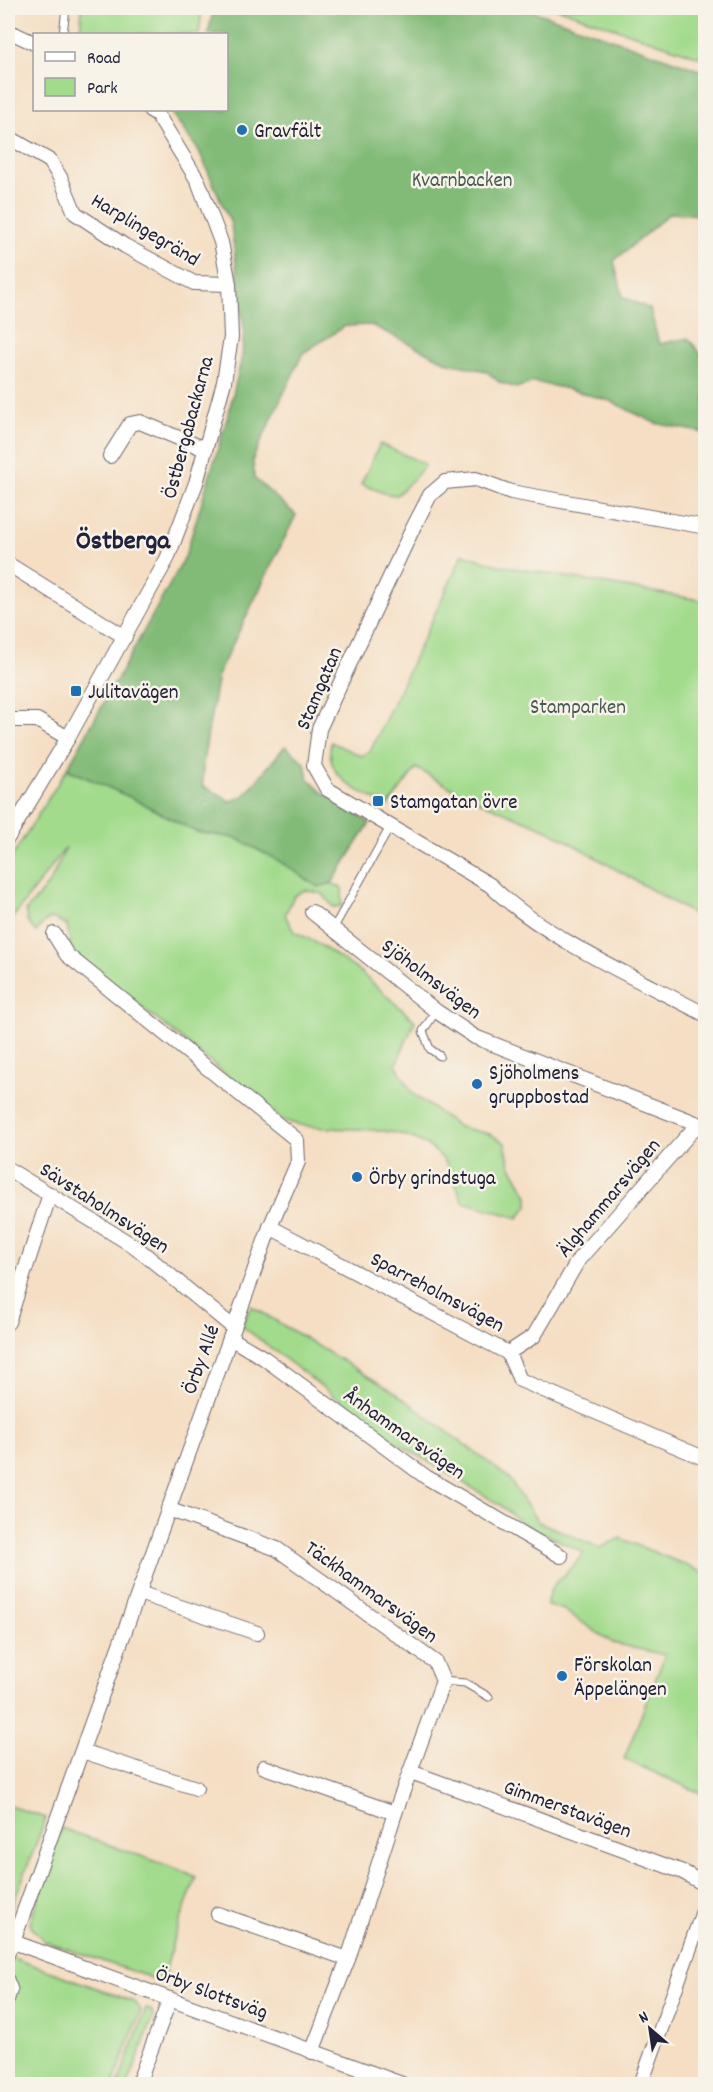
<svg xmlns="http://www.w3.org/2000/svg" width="713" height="2092" font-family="Dekko,sans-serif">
	<rect width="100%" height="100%" fill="#f7f3e8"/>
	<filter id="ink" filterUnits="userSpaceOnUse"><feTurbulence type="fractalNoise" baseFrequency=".0167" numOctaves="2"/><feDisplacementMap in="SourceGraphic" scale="12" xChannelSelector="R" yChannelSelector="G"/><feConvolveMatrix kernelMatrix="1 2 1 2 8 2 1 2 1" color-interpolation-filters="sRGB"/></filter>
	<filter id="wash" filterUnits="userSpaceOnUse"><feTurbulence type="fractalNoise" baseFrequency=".008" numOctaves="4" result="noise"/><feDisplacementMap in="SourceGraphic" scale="24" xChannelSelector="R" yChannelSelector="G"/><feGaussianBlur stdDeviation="1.35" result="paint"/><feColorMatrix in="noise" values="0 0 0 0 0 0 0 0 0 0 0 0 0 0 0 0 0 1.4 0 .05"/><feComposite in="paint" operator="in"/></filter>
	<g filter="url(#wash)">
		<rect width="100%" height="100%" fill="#f5dec3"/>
		<g fill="#a3db8d" stroke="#627e64" stroke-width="1.5">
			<path d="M82 8H202L199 34H80Z"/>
			<path d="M556 8H705V59Z"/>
			<path d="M380 444 425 464C419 475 406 486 397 495L387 494 361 484Z"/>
			<path d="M463 554 498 565 705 601V921L552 832 462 794 416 768 388 806C360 791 324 780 331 742L361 756 370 752Z"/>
			<path d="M67 769 132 798 196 832 236 838 279 861 318 887 332 883 342 888V906L333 907 323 894 305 890 294 896 285 915 294 932 314 941 359 971 415 1021 396 1064 412 1093 459 1127 490 1134 505 1143 510 1165 528 1196V1206L518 1218 463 1202C457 1189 451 1167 441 1157 400 1114 333 1139 283 1120L75 954 71 947 67 925 52 918 44 922 36 932 27 921 26 911 50 882 66 847 8 924V863Z"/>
			<path d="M251 1306 393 1391 508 1477 537 1521 600 1548 620 1538 705 1573V1795L624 1759 665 1655 613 1643 562 1609 547 1606C547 1579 574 1573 583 1552L522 1523 499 1504 392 1440 242 1326Z"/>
			<path d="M8 1805 46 1818 8 1917Z"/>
			<path d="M61 1828 183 1871 196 1878 173 1941 163 1982 44 1941 33 1929 30 1923Z"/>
			<path d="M8 1956 135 2002 141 2010 113 2084H8Z"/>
			<path d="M146 2008 152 2011 153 2018 128 2084H118Z"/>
		</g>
		<path fill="#82bb78" stroke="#526e5a" stroke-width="1.5" d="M214 8H525L705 72V215L670 213 614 261 623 297 650 309 659 344 688 338 705 359V433L655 423 610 401 568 389 534 382 516 388 499 382 486 371 449 363 371 325 345 326 303 353 253 458 254 478 296 515 218 674 203 762V786L230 801 244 796 285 746 305 763 308 778 322 792 370 823 332 883 318 887 279 861 236 838 196 832 132 798 67 769 185 557 227 419 242 357 244 329 231 224 199 151 169 110H226V34H208Z"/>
	</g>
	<g filter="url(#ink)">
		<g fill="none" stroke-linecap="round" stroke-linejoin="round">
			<g stroke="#6c646b" stroke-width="9">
				<g id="service">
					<path d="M63 34 66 8"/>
					<path d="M333 929 390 827"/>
					<path d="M436 1011 423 1031 430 1049 440 1056"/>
					<path d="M443 1681 465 1683 489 1697"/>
					<path d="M8 1962 15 1943"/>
					<path d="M8 1974 14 1989 8 2008"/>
				</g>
			</g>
			<g stroke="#6c646b" stroke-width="16">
				<g id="minor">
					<path d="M8 31 34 43"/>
					<path d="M8 137 50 161 61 179 75 213 125 246 194 283 229 284"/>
					<path d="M110 456 130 424 140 422 205 449"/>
					<path d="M706 527 511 492 476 479 445 482 430 495 412 530 319 729 314 766 327 789 490 885C544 938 638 979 706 1015"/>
					<path d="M8 564 125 637"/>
					<path d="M8 720H37L68 738"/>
					<path d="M8 837 68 738 167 559 196 483 224 382 231 337 229 284 221 242 198 181 157 114 150 110"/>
					<path d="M312 912 436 1011 475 1037 706 1127"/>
					<path d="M8 1169 137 1248 234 1328"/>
					<path d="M270 1227 508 1353 520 1380 706 1459"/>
					<path d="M8 1322 50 1194"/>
					<path d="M230 1338 264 1358 426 1477 561 1556"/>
					<path d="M508 1353 534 1336 579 1259 698 1124"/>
					<path d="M168 1509 277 1549 435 1662 443 1681 395 1813 348 1959 312 2052"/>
					<path d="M139 1593 257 1633"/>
					<path d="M82 1751 196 1788"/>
					<path d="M264 1767 395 1813"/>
					<path d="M411 1772 683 1872 704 1884 706 1889"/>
					<path d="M218 1914 348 1959"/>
					<path d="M8 1940 402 2084"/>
					<path d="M13 1942 270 1227 298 1162 297 1140 67 955 54 934"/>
					<path d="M138 2084 170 1999"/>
					<path d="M641 2084 706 1903"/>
				</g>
			</g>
			<use href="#service" stroke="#fff" stroke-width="7"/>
			<use href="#minor" stroke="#fff" stroke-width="14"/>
		</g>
	</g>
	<g fill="#1f6fb2" stroke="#f7f3e8" stroke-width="2">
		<circle cx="242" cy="130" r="6"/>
		<rect x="70" y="685" width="12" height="12" rx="3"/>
		<rect x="372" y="795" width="12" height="12" rx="3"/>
		<circle cx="477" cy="1084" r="6"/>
		<circle cx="357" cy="1177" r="6"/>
		<circle cx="562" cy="1676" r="6"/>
	</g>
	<g text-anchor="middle" stroke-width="5" stroke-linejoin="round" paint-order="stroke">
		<g font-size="21" fill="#22223b" stroke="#f7f3e8" text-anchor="start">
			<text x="254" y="137">Gravfält</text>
			<text x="88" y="698">Julitavägen</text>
			<text x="390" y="808">Stamgatan övre</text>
			<text x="489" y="1079">Sjöholmens<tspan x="489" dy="24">gruppbostad</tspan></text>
			<text x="369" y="1184">Örby grindstuga</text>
			<text x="574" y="1671">Förskolan<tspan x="574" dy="24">Äppelängen</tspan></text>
		</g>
		<g font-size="21" fill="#495a54" stroke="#f7f3e8">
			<text x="462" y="186">Kvarnbacken</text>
			<text x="578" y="713">Stamparken</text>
		</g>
		<g font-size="21" fill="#22223b" stroke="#f7f3e8">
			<text transform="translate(146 229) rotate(31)" y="7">Harplingegränd</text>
			<text transform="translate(187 427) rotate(-75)" y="7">Östbergabackarna</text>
			<text transform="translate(318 688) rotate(-67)" y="7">Stamgatan</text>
			<text transform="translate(432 978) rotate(37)" y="7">Sjöholmsvägen</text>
			<text transform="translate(608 1197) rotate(-50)" y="7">Älghammarsvägen</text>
			<text transform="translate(105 1207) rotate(33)" y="7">Sävstaholmsvägen</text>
			<text transform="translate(438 1291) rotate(28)" y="7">Sparreholmsvägen</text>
			<text transform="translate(200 1359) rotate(-70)" y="7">Örby Allé</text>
			<text transform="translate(405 1433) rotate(35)" y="7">Ånhammarsvägen</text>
			<text transform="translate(372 1591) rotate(36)" y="7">Täckhammarsvägen</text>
			<text transform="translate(568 1808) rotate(20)" y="7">Gimmerstavägen</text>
			<text transform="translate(212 1992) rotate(20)" y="7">Örby Slottsväg</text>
		</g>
		<g font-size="27" font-weight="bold" fill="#22223b" stroke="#f7f3e8">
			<text x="123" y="548">Östberga</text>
		</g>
	</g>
	<rect width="713" height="2092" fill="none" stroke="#f7f3e8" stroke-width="30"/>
	<rect x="33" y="33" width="195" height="78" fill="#f7f3e8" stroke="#a29fa3" stroke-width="1.5"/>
	<rect x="45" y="52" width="30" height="9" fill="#ffffff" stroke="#a29fa3" stroke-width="1.5"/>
	<text x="87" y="63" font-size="18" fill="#22223b">Road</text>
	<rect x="45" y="78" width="30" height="18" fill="#a3db8d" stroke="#a29fa3" stroke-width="1.5"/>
	<text x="87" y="93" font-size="18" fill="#22223b">Park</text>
	<g transform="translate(650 2029) rotate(331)" stroke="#f7f3e8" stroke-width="4.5" paint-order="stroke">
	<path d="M0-4.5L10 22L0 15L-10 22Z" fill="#22223b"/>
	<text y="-9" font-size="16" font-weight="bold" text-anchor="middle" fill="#22223b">N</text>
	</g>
</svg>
